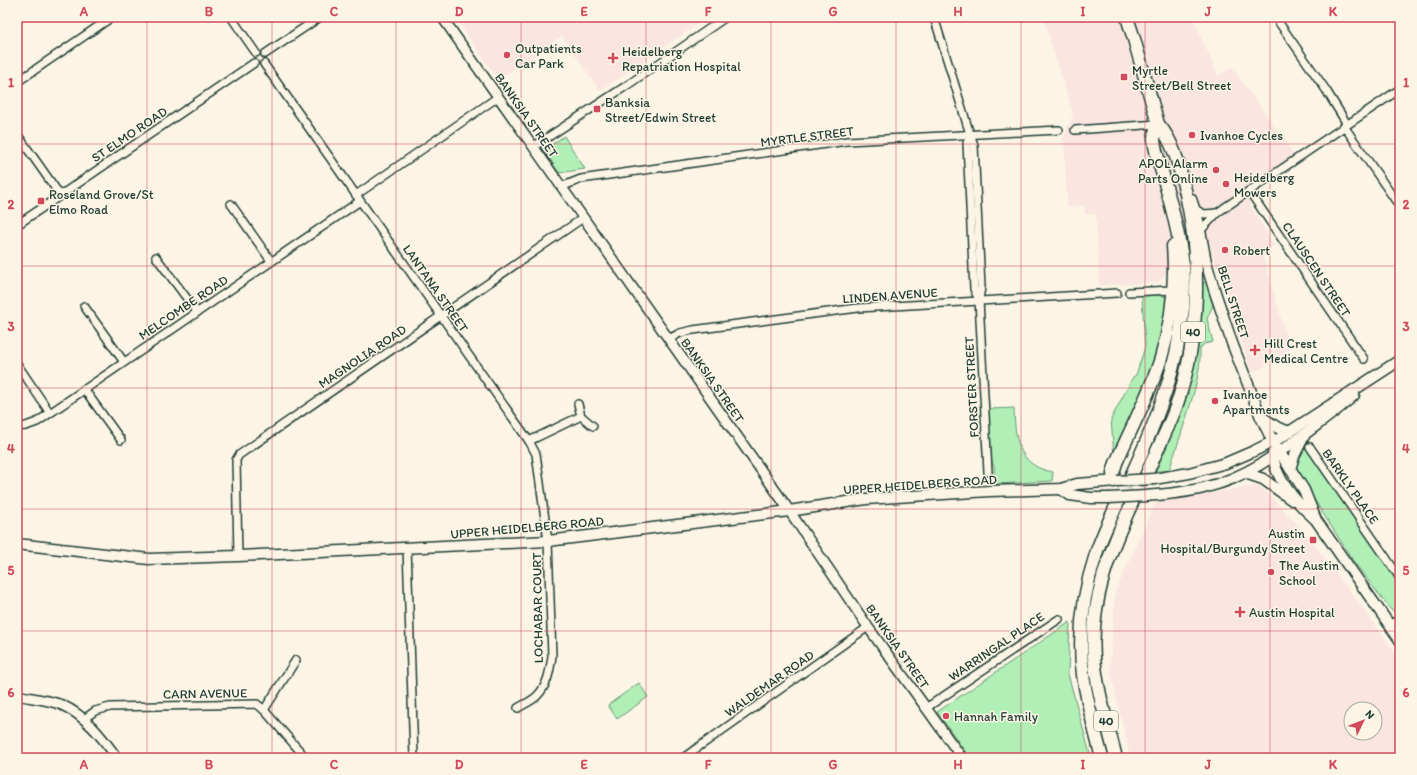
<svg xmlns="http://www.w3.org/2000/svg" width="1417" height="775" font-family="Itim,sans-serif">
	<rect width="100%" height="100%" fill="#fcf5e5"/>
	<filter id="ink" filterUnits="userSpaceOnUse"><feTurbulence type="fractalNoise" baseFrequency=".025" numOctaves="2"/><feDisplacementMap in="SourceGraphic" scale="8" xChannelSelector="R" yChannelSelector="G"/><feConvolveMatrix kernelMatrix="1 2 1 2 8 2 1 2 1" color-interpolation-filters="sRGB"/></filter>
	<g filter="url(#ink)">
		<g fill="#fae5e1" fill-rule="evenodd">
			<path d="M455 17H708L600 91 562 36 498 80Z"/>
			<path d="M1043 17H1193L1218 76 1232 67 1296 158 1249 191 1250 205 1274 245 1262 253 1290 349 1252 374 1206 234 1157 283 1099 285 1096 214H1085V206L1067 207 1064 137 1073 114Z"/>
			<path d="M1254 486H1258L1266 492 1303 530 1381 632 1400 661V758H1130L1110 668 1115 592 1156 502ZM1351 709H1375V733H1351Z"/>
		</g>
		<g fill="#b0efb6" stroke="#689675">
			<path d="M564 136 585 169 559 173 544 150Z"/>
			<path d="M1206 282 1213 305 1207 319 1213 342 1204 344 1200 349C1201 371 1194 392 1188 412 1182 432 1175 452 1169 471H1154C1169 438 1184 406 1193 371 1200 342 1199 312 1203 283Z"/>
			<path d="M1161 295 1166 297 1168 299 1156 364 1114 456 1111 419 1133 377 1136 375 1145 347 1142 296Z"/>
			<path d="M1014 408C1015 438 1017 466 1053 472L1052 481 995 484 994 466 991 460 988 409Z"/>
			<path d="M1307 439 1400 581V612L1396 613 1391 610 1354 562 1296 471 1295 464Z"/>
			<path d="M1070 622 1068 674 1091 758H970L937 712Z"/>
			<path d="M639 683 648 697 617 719 608 705Z"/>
		</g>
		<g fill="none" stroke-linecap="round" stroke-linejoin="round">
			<g stroke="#d0d0c2" stroke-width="12" stroke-dasharray="12 6" stroke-linecap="butt">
				<path d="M1132 503 1147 473"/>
				<path d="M1117 504 1132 474"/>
			</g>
			<g stroke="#1f3d34" stroke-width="10">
				<g id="minor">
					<path d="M231 17 256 53"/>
					<path d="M934 17 969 131 974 145 981 287 979 300 988 472"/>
					<path d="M1275 17 1326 90 1347 124"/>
					<path d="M265 54 320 17"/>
					<path d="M264 64 529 441 536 454 548 541 552 656C550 670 548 685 537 696 532 701 524 704 518 708"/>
					<path d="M17 82 112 17"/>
					<path d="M1344 126 1400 207"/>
					<path d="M1075 130 1158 124"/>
					<path d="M17 134 60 195"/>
					<path d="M970 135 967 143 974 289 979 300"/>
					<path d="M533 147 629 84 726 17"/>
					<path d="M561 187 581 179 847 141 1059 130"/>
					<path d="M1249 191 1364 359"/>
					<path d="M356 195 498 97"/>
					<path d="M231 204 271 261"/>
					<path d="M1195 209 1204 214 1217 213"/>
					<path d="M17 225 254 63"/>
					<path d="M1200 231 1217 213 1224 208 1400 89"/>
					<path d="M156 257 197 312"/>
					<path d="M1129 292 1173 290"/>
					<path d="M84 306 124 362"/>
					<path d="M669 339 680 333 693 330 858 308 1117 293"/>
					<path d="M17 364 50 413"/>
					<path d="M84 389 121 440"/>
					<path d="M578 404 581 416"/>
					<path d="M17 427 26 426 37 422 360 201"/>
					<path d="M529 441 581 416 593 426"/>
					<path d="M1310 447 1400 578"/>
					<path d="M407 548 414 758"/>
					<path d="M238 556 236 460 239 455 583 218"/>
					<path d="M1390 625 1400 618"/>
					<path d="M926 708 1059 619"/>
					<path d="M264 710 296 660"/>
					<path d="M84 719 95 711 110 707 257 704 264 710 306 758"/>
					<path d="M683 758 868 627"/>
				</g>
			</g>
			<g stroke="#1f3d34" stroke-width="12">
				<g id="tertiary">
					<path d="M442 17 782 500 868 627 962 758"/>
					<path d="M17 695C30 698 50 700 62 705 86 716 102 737 117 758"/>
				</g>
			</g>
			<g stroke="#1f3d34" stroke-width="13">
				<g id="secondary">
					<path d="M1191 199 1198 220 1206 262 1214 289 1232 343 1260 415 1273 442 1304 490 1316 520 1400 640"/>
					<path d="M1263 418 1278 428 1290 432"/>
					<path d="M1273 453C1273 477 1297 503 1314 518"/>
					<path d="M1290 469 1294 456 1304 436"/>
					<path d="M1245 473 1263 479 1292 500"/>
					<path d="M1154 479 1189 473 1226 463 1254 451 1280 438 1400 360"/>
					<path d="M1061 489 1070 495 1091 498H1109"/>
					<path d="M1146 496C1166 494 1187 493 1207 487 1246 477 1273 457 1306 433 1322 421 1339 409 1354 395"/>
					<path d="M17 544 149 559 238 556 548 541 789 511 866 499 989 491 1061 489 1077 484 1117 481"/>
				</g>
			</g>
			<g stroke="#1f3d34" stroke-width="15">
				<g id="trunk">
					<path d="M1127 17 1134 39 1158 124C1175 143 1180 170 1186 194 1201 262 1200 334 1178 401 1170 426 1157 449 1147 473"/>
					<path d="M1132 474C1162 409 1189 340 1183 267 1180 238 1173 211 1165 183 1162 169 1155 154 1154 139 1154 134 1156 129 1158 124"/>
					<path d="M1114 481 1113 473 1116 463C1131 428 1150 394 1161 358 1172 322 1176 284 1173 246"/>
					<path d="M1102 758C1095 731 1087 703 1083 675 1078 634 1083 593 1096 554 1101 537 1110 520 1117 504"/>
					<path d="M1116 758C1108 725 1097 692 1094 657 1090 602 1109 552 1132 503"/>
				</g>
			</g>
			<use href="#minor" stroke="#fcf5e5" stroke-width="7"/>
			<use href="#tertiary" stroke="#fcf5e5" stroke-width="9"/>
			<use href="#secondary" stroke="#fcf5e5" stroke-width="10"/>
			<use href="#trunk" stroke="#fcf5e5" stroke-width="12"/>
			<g stroke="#1f3d34" stroke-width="13" stroke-linecap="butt">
				<g id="secondary-bridge">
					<path d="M1117 481 1154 479"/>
					<path d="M1109 498 1146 496"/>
				</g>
			</g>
			<use href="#secondary-bridge" stroke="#fcf5e5" stroke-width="10"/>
		</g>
	</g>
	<path fill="none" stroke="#d1495b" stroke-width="1" stroke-opacity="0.55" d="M147 17V758M272 17V758M396 17V758M521 17V758M646 17V758M771 17V758M896 17V758M1021 17V758M1145 17V758M1270 17V758M17 144H1400M17 266H1400M17 388H1400M17 509H1400M17 631H1400"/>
	<g fill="#d1495b" stroke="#fcf5e5" stroke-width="1.5">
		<circle cx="507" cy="55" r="4"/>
		<path d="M611 52h4v4h4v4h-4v4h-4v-4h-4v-4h4z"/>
		<rect x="1120" y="73" width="8" height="8" rx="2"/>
		<rect x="593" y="105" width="8" height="8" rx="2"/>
		<circle cx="1192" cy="135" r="4"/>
		<circle cx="1216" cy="170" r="4"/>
		<circle cx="1226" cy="184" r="4"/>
		<rect x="37" y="197" width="8" height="8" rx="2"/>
		<circle cx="1225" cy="250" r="4"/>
		<path d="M1253 344h4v4h4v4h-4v4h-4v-4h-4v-4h4z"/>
		<circle cx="1215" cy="401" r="4"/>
		<rect x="1309" y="536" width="8" height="8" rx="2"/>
		<circle cx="1271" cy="572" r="4"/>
		<path d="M1238 606h4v4h4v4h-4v4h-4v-4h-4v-4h4z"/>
		<circle cx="946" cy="716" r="4"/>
	</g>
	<g text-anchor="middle" stroke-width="3" stroke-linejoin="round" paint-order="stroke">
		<g fill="#fcf5e5" stroke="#617469" stroke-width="1">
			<rect x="1181" y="322" width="24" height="20" rx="3"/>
			<rect x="1094" y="711" width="24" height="20" rx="3"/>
		</g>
		<g font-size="12" font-weight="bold" fill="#1f3d34">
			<text x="1193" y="336">40</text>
			<text x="1106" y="725">40</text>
		</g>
		<g font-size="13" fill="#1f3d34" stroke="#fcf5e5" text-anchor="start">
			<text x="515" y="53">Outpatients<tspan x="515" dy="15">Car Park</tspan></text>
			<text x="622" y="56">Heidelberg<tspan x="622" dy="15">Repatriation Hospital</tspan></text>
			<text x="1132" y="75">Myrtle<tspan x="1132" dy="15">Street/Bell Street</tspan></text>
			<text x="605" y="107">Banksia<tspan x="605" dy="15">Street/Edwin Street</tspan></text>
			<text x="1200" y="140">Ivanhoe Cycles</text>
			<text x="1208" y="168" text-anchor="end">APOL Alarm<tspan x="1208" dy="15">Parts Online</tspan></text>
			<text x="1234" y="182">Heidelberg<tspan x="1234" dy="15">Mowers</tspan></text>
			<text x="49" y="199">Roseland Grove/St<tspan x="49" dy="15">Elmo Road</tspan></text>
			<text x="1233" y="255">Robert</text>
			<text x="1264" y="348">Hill Crest<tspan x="1264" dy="15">Medical Centre</tspan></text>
			<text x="1223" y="399">Ivanhoe<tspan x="1223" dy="15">Apartments</tspan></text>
			<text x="1305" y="538" text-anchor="end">Austin<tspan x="1305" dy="15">Hospital/Burgundy Street</tspan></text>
			<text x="1279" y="570">The Austin<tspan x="1279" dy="15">School</tspan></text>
			<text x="1249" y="617">Austin Hospital</text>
			<text x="954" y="721">Hannah Family</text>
		</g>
		<g font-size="13" fill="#1f3d34" stroke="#fcf5e5">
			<text transform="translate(527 115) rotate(55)" y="5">BANKSIA STREET</text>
			<text transform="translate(129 134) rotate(-34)" y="5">ST ELMO ROAD</text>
			<text transform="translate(807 136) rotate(-7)" y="5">MYRTLE STREET</text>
			<text transform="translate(1317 269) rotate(56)" y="5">CLAUSCEN STREET</text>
			<text transform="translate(436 288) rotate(55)" y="5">LANTANA STREET</text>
			<text transform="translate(890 295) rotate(-4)" y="5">LINDEN AVENUE</text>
			<text transform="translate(1234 302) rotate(72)" y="5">BELL STREET</text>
			<text transform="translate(183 307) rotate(-34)" y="5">MELCOMBE ROAD</text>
			<text transform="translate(362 356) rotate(-34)" y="5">MAGNOLIA ROAD</text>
			<text transform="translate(713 380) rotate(55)" y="5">BANKSIA STREET</text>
			<text transform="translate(971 387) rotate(-93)" y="5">FORSTER STREET</text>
			<text transform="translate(920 484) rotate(-4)" y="5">UPPER HEIDELBERG ROAD</text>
			<text transform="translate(1351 486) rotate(55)" y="5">BARKLY PLACE</text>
			<text transform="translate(527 527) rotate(-5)" y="5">UPPER HEIDELBERG ROAD</text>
			<text transform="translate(537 608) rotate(-91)" y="5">LOCHABAR COURT</text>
			<text transform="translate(898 646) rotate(55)" y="5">BANKSIA STREET</text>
			<text transform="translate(996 646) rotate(-34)" y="5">WARRINGAL PLACE</text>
			<text transform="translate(769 683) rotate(-35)" y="5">WALDEMAR ROAD</text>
			<text transform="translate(205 693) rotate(-1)" y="5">CARN AVENUE</text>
		</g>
	</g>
	<rect width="1417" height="775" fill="none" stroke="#fcf5e5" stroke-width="44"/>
	<g transform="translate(1363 721) rotate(47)"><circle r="19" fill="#fcf5e5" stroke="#a4ab9e"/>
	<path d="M0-3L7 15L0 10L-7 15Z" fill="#d1495b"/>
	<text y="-6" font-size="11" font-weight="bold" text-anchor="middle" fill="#1f3d34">N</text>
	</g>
	<rect x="22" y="22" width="1373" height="731" fill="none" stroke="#d1495b" stroke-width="1.5"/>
	<g font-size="13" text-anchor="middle" font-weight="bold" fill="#d1495b">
		<text x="84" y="16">A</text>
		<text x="209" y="16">B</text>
		<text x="334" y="16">C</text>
		<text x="459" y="16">D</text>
		<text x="584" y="16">E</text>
		<text x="708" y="16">F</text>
		<text x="833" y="16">G</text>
		<text x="958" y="16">H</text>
		<text x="1083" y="16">I</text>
		<text x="1208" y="16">J</text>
		<text x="1333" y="16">K</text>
		<text x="11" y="87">1</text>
		<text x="1406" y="87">1</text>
		<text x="11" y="209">2</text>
		<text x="1406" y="209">2</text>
		<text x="11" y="331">3</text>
		<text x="1406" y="331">3</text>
		<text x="11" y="453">4</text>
		<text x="1406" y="453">4</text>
		<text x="11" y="575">5</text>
		<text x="1406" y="575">5</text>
		<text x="11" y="697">6</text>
		<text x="1406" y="697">6</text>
		<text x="84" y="769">A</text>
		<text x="209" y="769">B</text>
		<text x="334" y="769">C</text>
		<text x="459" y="769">D</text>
		<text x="584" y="769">E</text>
		<text x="708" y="769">F</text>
		<text x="833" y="769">G</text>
		<text x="958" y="769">H</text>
		<text x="1083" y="769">I</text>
		<text x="1208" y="769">J</text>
		<text x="1333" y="769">K</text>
	</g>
</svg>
